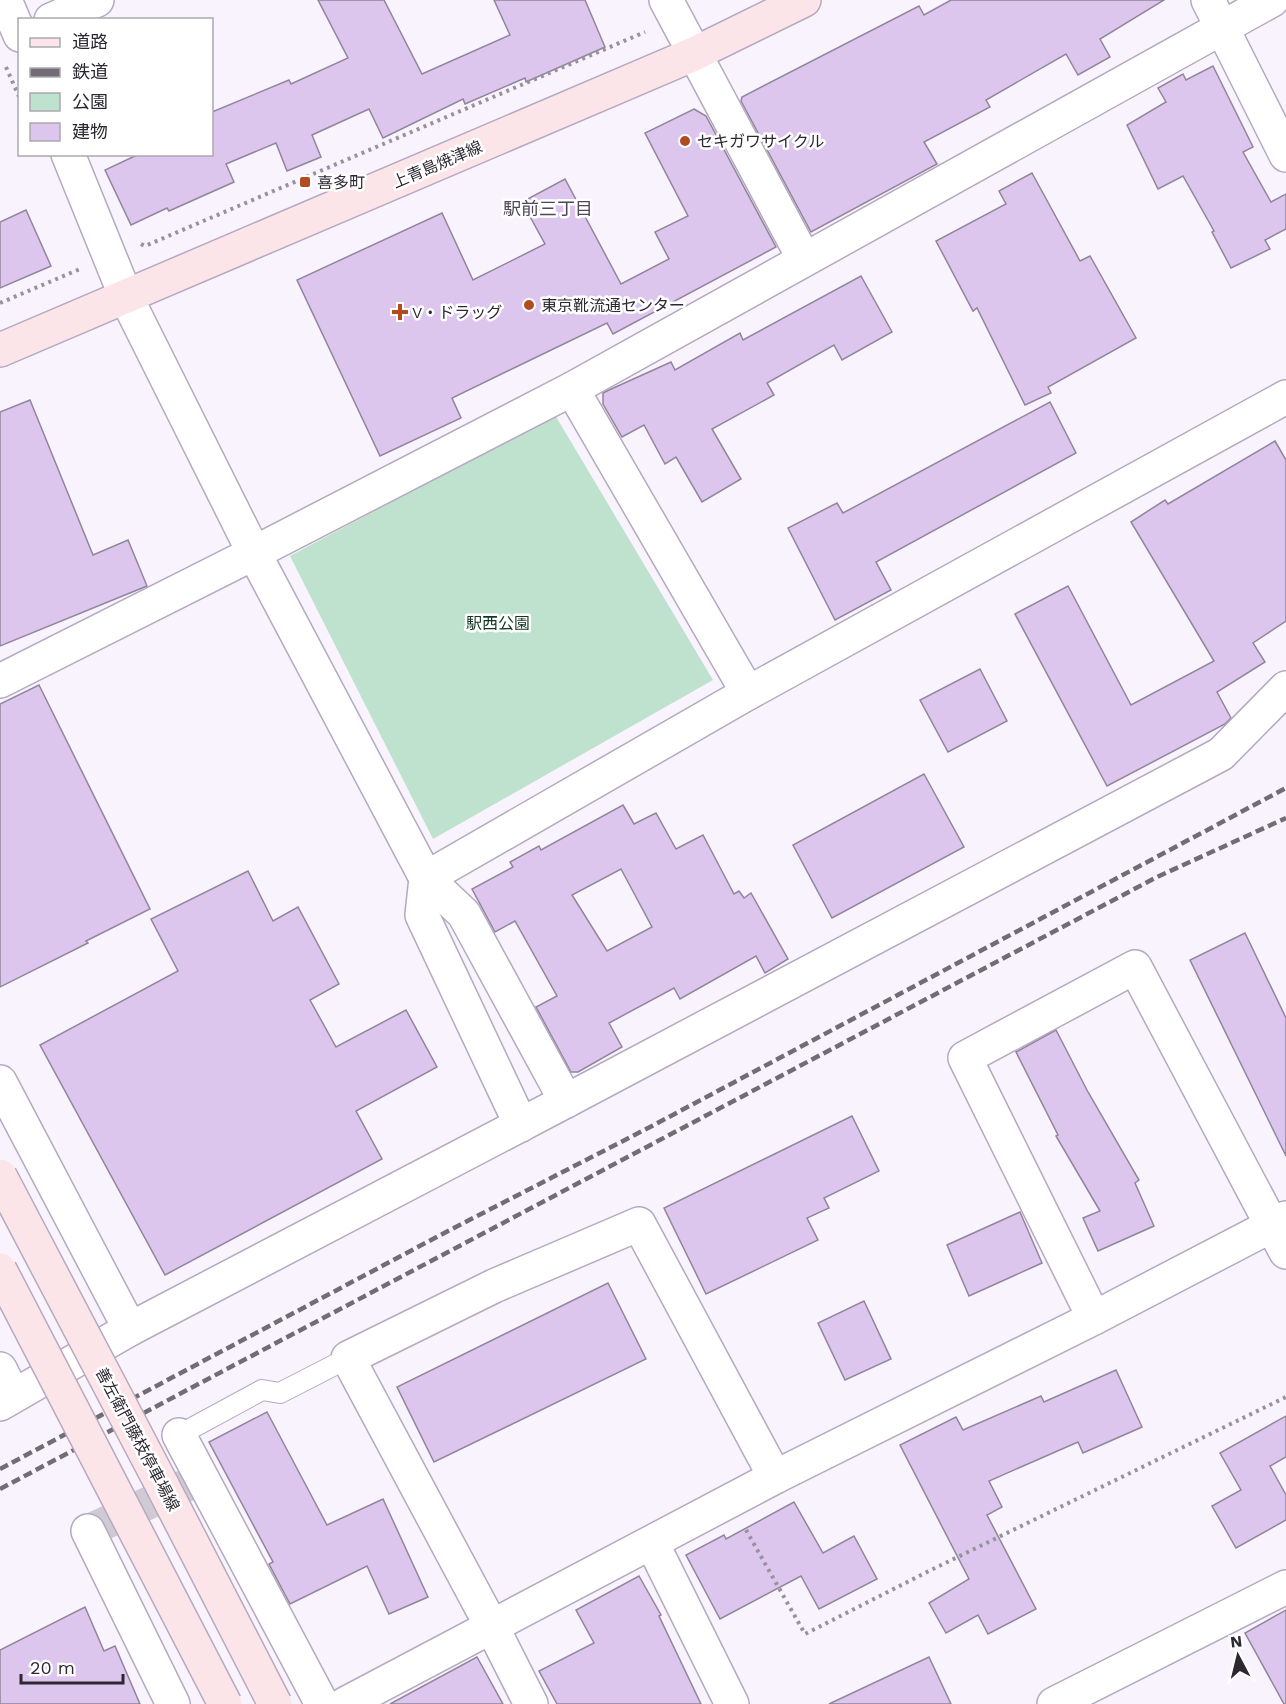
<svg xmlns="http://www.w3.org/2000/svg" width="1286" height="1704" font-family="'Work Sans','Noto Sans JP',sans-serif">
	<rect width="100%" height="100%" fill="#f9f3fd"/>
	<path fill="#bfe2ce" d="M555 415 713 680 433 839 290 556Z"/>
	<g fill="#dcc6ee" stroke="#91859b" stroke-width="1.5" fill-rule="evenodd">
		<path d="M318 0H384L422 74 510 35 494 0H585L605 47 526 82 525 78 465 104 463 99 383 138 369 109 312 135 321 157 287 171 276 143 226 164 234 182 169 211 167 208 131 225 105 170 139 154H212V112L289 80 291 84 348 58Z"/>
		<path d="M951 0H1164L1100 39 1110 57 1078 75 1066 54 986 100 990 107 924 142 937 164 811 232 741 101 742 97 919 6 924 15Z"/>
		<path d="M1213 66 1253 147 1243 152 1271 202 1286 194V229L1265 240 1270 249 1231 268 1212 232 1214 231 1183 176 1158 189 1127 125 1166 102 1158 88 1183 74 1186 80Z"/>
		<path d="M694 109 706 116 776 247 613 334 607 323 452 398 461 418 380 456 297 280 442 213 473 280 545 244 522 202 565 179 621 284 669 259 655 232 688 216 645 133Z"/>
		<path d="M1032 173 1080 261 1090 256 1136 338 1048 387 1051 393 1025 405 977 308 973 311 936 241 1006 204 999 191Z"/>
		<path d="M26 210 51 266 0 288V222Z"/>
		<path d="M861 276 892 332 842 360 834 345 767 383 774 395 712 429 741 479 702 502 676 457 665 464 644 425 622 437 603 404V393L609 390 671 362 675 370 740 333 743 340Z"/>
		<path d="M30 400 93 555 128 540 147 586 0 646V412Z"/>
		<path d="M1050 402 1076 453 876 562 891 590 835 620 788 528 837 503 843 513Z"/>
		<path d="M1275 441 1286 460V621L1253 643 1265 662 1217 692 1231 718 1225 724 1107 786 1015 614 1068 586 1131 705 1214 661 1131 522 1165 500 1168 504Z"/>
		<path d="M980 669 1007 721 948 752 920 700Z"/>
		<path d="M39 685 150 909 86 941 88 943 0 987V704Z"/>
		<path d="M924 774 964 847 832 918 793 845Z"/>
		<path d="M623 805 634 824 656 813 676 849 703 835 734 894 739 891 744 898 751 893 788 959 765 973 756 956 680 999 674 988 609 1023 622 1047 578 1072H571L536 1007 557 996 515 921 495 932 472 889 513 867 510 862 539 846 541 850ZM621 869 652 927 607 951 572 895Z"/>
		<path d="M248 871 273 921 298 907 339 984 310 1000 336 1047 406 1010 437 1067 356 1111 382 1159 165 1275 40 1045 178 971 151 919Z"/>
		<path d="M1245 933 1286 1018V1156L1190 960Z"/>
		<path d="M1056 1030 1088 1092 1139 1180 1135 1183 1154 1226 1098 1251 1083 1218 1100 1211 1056 1136 1058 1135 1016 1052Z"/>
		<path d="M852 1116 879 1171 824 1198 829 1208 807 1218 818 1240 706 1294 664 1208Z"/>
		<path d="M1020 1212 1042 1263 969 1296 947 1245Z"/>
		<path d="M608 1283 646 1359 434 1462 397 1387Z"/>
		<path d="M864 1301 891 1359 845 1380 818 1323Z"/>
		<path d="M1116 1370 1142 1427 1083 1453 1078 1442 989 1481 1002 1507 987 1515 1036 1609 988 1634 978 1615 946 1633 929 1603 969 1579 900 1445 956 1417 963 1430 1041 1396 1044 1402Z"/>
		<path d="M267 1412 327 1525 383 1499 428 1597 389 1614 367 1566 290 1604 269 1564 273 1562 209 1442Z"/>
		<path d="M1286 1416V1457L1270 1466 1286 1495V1520L1236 1548 1212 1506 1241 1490 1220 1453Z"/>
		<path d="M794 1502 823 1553 854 1536 877 1579 819 1609 801 1576 720 1619 686 1555 724 1535 726 1539Z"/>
		<path d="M639 1576 661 1615 659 1616 701 1704H557L539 1671 594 1643 576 1610Z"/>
		<path d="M85 1607 104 1651 115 1646 140 1704H0V1650Z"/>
		<path d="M1286 1610V1704H1284L1245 1633Z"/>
		<path d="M477 1657 503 1704H390Z"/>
		<path d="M929 1657 951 1704H829Z"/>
	</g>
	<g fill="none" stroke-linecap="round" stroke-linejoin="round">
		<path stroke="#d0cad4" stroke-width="33" stroke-dasharray="33 16" stroke-linecap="butt" d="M88 1531 202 1478"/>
		<g stroke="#b5a9c0" stroke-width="22">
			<path id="lane" d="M179 1435 262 1390 280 1393 348 1358"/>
		</g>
		<g stroke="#b5a9c0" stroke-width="36">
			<g id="street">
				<path d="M5 0 20 35"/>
				<path d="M666 0 804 259"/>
				<path d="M1208 0 1286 155"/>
				<path d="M51 20 97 0"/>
				<path d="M68 154 126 297 254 553 426 878 464 914 566 1101"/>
				<path d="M572 389 748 693"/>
				<path d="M0 681 254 553 572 389 1272 0"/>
				<path d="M426 878 748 693 1286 397"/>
				<path d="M426 878 422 915 521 1125"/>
				<path d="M0 1082 130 1329"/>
				<path d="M1094 1318 965 1058 1135 967 1286 1252"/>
				<path d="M0 1369 13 1395"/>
				<path d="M0 1404 130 1329 566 1101 1221 754 1286 688"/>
				<path d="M179 1435 322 1704"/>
				<path d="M88 1531 173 1704"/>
				<path d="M652 1543 732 1704"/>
				<path d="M345 1704 775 1477 1094 1318 1286 1218"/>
				<path d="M531 1704 492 1627 348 1358 494 1286 639 1224 775 1477"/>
				<path d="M1054 1704 1286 1587"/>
			</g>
		</g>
		<g stroke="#b5a9c0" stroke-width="36">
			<path id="secondary" d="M0 350 694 54 804 0"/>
		</g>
		<g stroke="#97929b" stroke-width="4" stroke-dasharray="3 4.5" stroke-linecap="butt">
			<path d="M6 67 20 99"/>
			<path d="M141 244 145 246 645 32"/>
			<path d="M0 303 80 269"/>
			<path d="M746 1530 805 1634 929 1571 1286 1397"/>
		</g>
		<use href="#lane" stroke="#fff" stroke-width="20"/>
		<use href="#street" stroke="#fff" stroke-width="33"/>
		<use href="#secondary" stroke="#fce5e9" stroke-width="33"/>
		<g stroke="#716c75" stroke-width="4.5" stroke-dasharray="9 4.5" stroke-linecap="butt">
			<path d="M0 1469 448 1231 652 1126 1286 788"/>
			<path d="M0 1489 1157 877 1286 818"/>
		</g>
		<g stroke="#b5a9c0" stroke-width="36" stroke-linecap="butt">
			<g id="secondary-bridge">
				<path d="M0 1176 160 1481 275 1704"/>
				<path d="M0 1270 225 1704"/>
			</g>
		</g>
		<use href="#secondary-bridge" stroke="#fce5e9" stroke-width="33"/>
	</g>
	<g fill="#b24c1f" stroke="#fff" stroke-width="2">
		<circle cx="685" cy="141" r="6"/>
		<rect x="299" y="176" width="12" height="12" rx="3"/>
		<circle cx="529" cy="305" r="6"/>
		<path d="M397 303h6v6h6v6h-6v6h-6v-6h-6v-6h6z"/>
	</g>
	<g text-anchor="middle" stroke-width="5" stroke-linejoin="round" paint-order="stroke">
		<g font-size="16" fill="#2c2730" stroke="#fff" text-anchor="start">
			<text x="697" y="147">セキガワサイクル</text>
			<text x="317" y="188">喜多町</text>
			<text x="541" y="311">東京靴流通センター</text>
			<text x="412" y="318">V・ドラッグ</text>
		</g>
		<g font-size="16" fill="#2c2730" stroke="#fff">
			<text transform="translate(437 164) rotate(-23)" y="6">上青島焼津線</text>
			<text transform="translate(138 1439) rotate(62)" y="6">善左衛門藤枝停車場線</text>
		</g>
		<g font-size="16" fill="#113624" stroke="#fff">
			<text x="498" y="629">駅西公園</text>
		</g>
		<g font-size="18" fill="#51465a" stroke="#fff">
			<text x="548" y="215">駅前三丁目</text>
		</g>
	</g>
	<rect x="18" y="18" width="195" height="138" fill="#ffffff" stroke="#aba9ac" stroke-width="1.5"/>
	<rect x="30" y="38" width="30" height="9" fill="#fce5e9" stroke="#aba9ac" stroke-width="1.5"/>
	<text x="72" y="48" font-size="18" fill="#2c2730">道路</text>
	<rect x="30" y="68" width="30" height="9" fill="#716c75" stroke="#aba9ac" stroke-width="1.5"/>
	<text x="72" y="78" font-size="18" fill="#2c2730">鉄道</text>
	<rect x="30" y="93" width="30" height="18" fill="#bfe2ce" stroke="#aba9ac" stroke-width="1.5"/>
	<text x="72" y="108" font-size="18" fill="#2c2730">公園</text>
	<rect x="30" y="123" width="30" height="18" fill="#dcc6ee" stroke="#aba9ac" stroke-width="1.5"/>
	<text x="72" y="138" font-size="18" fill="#2c2730">建物</text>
	<g transform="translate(1238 1656) rotate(353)" stroke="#ffffff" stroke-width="4.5" paint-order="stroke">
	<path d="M0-4.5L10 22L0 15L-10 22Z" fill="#2c2730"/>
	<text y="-9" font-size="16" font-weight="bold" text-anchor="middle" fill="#2c2730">N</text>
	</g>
	<path d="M21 1674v9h102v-9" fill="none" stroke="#2c2730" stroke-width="3"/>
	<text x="30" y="1674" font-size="18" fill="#2c2730" stroke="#ffffff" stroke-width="4.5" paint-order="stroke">20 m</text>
</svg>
